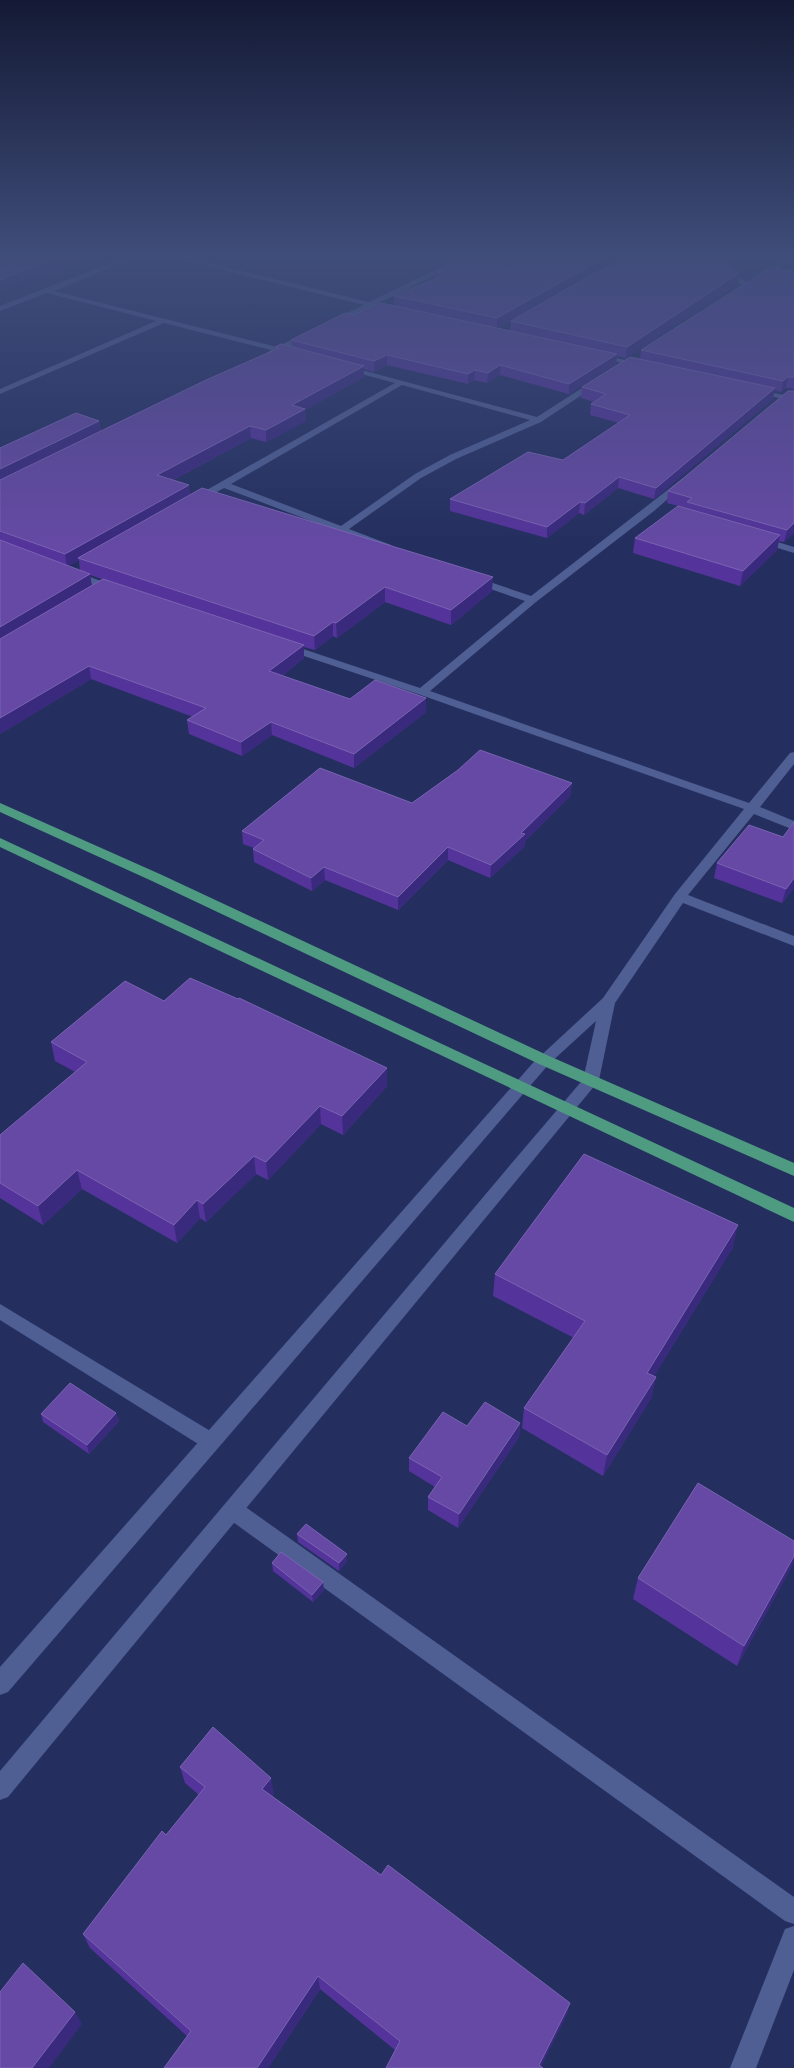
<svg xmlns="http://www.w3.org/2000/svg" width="794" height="2068" font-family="'Source Sans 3',sans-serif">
	<rect width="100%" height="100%" fill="#242f60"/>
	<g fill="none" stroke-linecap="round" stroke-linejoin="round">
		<g fill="#4f5e93" fill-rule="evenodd">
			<path d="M134 254H144L54 291 277 347 307 332 314 334 285 349 286 353 279 352 268 357 264 355 271 350 164 323 0 394V389L156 321 47 293 0 311V306Z"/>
			<path d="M159 254H172L369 302 449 263 415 254H428L455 261 468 254H477L377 304 395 308V312L371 307 333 325 329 323 330 321 364 305Z"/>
			<path d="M705 254H712L719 263 750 284 743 286 715 265Z"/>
			<path d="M794 255V260L760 278 754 277Z"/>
			<path d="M594 353 643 364 647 366 643 368 597 357 593 355Z"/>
			<path d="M343 365 537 417 596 379 603 381 541 422 456 459 421 478 349 529 391 545V549H385L224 488 197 503H191V499L395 383 343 369ZM402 385 530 420 450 455 415 474 341 526 231 484Z"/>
			<path d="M750 388 794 397V401L750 392Z"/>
			<path d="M683 478 686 479V483L654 511 536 602 430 691 749 803 790 753 794 752V764L760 807 794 821V830L754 814 688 895 794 936V946L683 903 615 1003 599 1080 596 1084 591 1086 586 1084 583 1080 596 1021 549 1064 544 1065 539 1064 536 1060 603 998 675 894 744 809 418 694 280 648 279 646 284 643 288 644 420 688 525 601 470 582V578H478L531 596Z"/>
			<path d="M758 536 794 547V553L755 541V537Z"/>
			<path d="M72 570 119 588 120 590 115 593 111 592 68 575 67 573Z"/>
			<path d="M0 1304 217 1435 220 1441 217 1447 210 1450 203 1447 0 1320Z"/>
			<path d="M233 1501 240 1503 794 1897V1924L785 1921 226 1517 223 1510 226 1503Z"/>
			<path d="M794 1926V1970L756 2068H730L785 1929Z"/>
		</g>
		<g fill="#4f5e93" fill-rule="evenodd">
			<path d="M544 1055 549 1056 552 1060 549 1064 8 1692 0 1695V1667L539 1056Z"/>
			<path d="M591 1074 596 1076 599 1080 596 1084 8 1797 0 1800V1771L511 1164 586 1076Z"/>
		</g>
		<g fill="#4f9b81" fill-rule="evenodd">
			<path d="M0 803 162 875 549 1056 794 1163V1176L539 1064 152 881 0 812Z"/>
			<path d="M0 838 794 1208V1222L0 847Z"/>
		</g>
	</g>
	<g fill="#54349a" fill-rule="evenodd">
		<path d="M714 254H752L721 256V260L739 273 738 284 626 358 617 356 616 364 569 394 500 375 487 383 474 380 468 384 387 365 374 372 364 369V377L305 410 306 421 266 442 251 438 173 480 189 485 190 495 492 591 451 625 385 602 337 638 333 636 315 650 304 647V658L282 676 350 699 426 698V712L354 768 272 735 242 756 189 734 187 720 193 717 91 679 0 734V448L99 421 101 431 276 349 275 347H292L291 340 353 315 394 305V296L434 279V272ZM531 310 511 321 510 331 498 328ZM79 560 80 571 68 566ZM90 575 102 579H103L92 586Z"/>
		<path d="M794 271V390L792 388H786L781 392 774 390 773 399 654 499 618 488 584 515 579 513 547 538 450 511V499L563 460 619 423 590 415 591 404 594 402 581 398 582 387 640 359 641 350Z"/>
		<path d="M794 390V533L784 542 779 541 777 550 740 586 633 553 635 538 686 508 667 503 668 491Z"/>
		<path d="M572 783 570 796 525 841 524 847 490 878 448 860 398 910 325 880 312 891 254 862 253 849 254 848 243 844 242 831 412 803Z"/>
		<path d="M794 822V888L782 903 714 878 717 863 783 837Z"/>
		<path d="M164 1001 387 1068V1086L343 1135 321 1124 268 1180 256 1174 206 1222 200 1218 177 1243 82 1189 43 1225 0 1198V1135L75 1072 55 1061 51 1042Z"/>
		<path d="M733 1247 654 1376 656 1377 651 1398 603 1476 522 1428 524 1408 574 1338 493 1296 495 1274Z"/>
		<path d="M116 1413 119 1421 89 1454 43 1422 41 1414Z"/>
		<path d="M520 1423 519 1437 458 1528 428 1510V1497L435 1487 409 1471V1458L467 1426Z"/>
		<path d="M297 1534 347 1561 339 1571 298 1542Z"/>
		<path d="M272 1563 324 1590 313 1602 273 1571Z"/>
		<path d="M792 1566 737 1666 633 1599 638 1578Z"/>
		<path d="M180 1767 274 1794 272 1796 381 1875 570 2003 566 2016 541 2066 395 2050 320 1989 268 2068H164L187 2036 90 1948 83 1934 166 1835 199 1795 185 1783Z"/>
	</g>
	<g fill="#3a2a7e">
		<path d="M67 254H92L0 290V280Z"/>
		<path d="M611 254H629L497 329V318Z"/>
		<path d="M739 273 738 284 626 358 627 347Z"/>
		<path d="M617 354 616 364 569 394V384Z"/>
		<path d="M387 355V365L374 372V361Z"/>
		<path d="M500 365V375L487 383 488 373Z"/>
		<path d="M364 366V377L305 410 306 421 266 442V430L292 405Z"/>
		<path d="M475 370 474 380 468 384V374Z"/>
		<path d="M788 377 786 388 781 392 783 381Z"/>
		<path d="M775 388 773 399 654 499 656 488Z"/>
		<path d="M99 421 101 433 0 482V469Z"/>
		<path d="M250 426 251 438 159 487 157 475Z"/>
		<path d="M619 477 618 488 584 515 585 503Z"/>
		<path d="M189 485 190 497 78 558 79 560 67 567 65 554Z"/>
		<path d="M580 502 579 513 547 538V527Z"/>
		<path d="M794 523V533L784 542 787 530Z"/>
		<path d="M780 535 777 550 740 586 743 571Z"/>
		<path d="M90 574 92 587 0 642V627Z"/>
		<path d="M493 577 492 591 451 625V610Z"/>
		<path d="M385 587V602L337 638 336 623Z"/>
		<path d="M333 622V636L315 650 314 636Z"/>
		<path d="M304 645V658L270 685 269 671Z"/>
		<path d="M89 666 91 679 0 734V718Z"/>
		<path d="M426 698V712L354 768V754Z"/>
		<path d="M271 722 272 735 242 756 241 742Z"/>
		<path d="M572 783 570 796 525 841 524 847 490 878 491 865 521 833Z"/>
		<path d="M448 847V860L398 910V897Z"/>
		<path d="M324 867 325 880 312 891 311 878Z"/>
		<path d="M794 878V888L782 903 786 889Z"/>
		<path d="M387 1068V1086L343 1135 342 1116Z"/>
		<path d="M320 1106 321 1124 268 1180 266 1162Z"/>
		<path d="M254 1156 256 1174 206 1222 203 1204Z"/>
		<path d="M77 1170 82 1189 43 1225 38 1206Z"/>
		<path d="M197 1200 200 1218 177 1243 174 1225Z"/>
		<path d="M738 1225 733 1247 643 1394 647 1373Z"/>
		<path d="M656 1377 651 1398 603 1476 607 1455Z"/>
		<path d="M116 1413 119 1421 89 1454 87 1445Z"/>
		<path d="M520 1423 519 1437 458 1528 459 1514Z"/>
		<path d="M347 1554V1561L339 1571V1563Z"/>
		<path d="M794 1556V1561L792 1566 737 1666 744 1646Z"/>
		<path d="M323 1582 324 1590 313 1602 312 1595Z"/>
		<path d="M271 1778 274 1794 265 1805 262 1789Z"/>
		<path d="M318 1976 320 1989 268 2068H257Z"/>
		<path d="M570 2003 566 2016 540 2068 539 2065Z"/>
		<path d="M75 2012 82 2024 49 2068H32Z"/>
	</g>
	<g fill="#6549a4" stroke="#7a63b2">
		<path d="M0 254H67L0 280Z"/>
		<path d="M474 254H611L497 318 394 296 444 275 434 272Z"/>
		<path d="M628 254H714L739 273 627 347 511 321Z"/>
		<path d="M771 267 794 271V377H788L783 381 641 350Z"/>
		<path d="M381 303 617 354 569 384 500 365 488 373 475 370 468 374 387 355 374 361 291 340 345 313 353 315Z"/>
		<path d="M281 344 364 366 292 405 305 409 266 430 250 426 157 475 189 485 65 554 0 531V480L206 380 279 348 275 347Z"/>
		<path d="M630 357 775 388 656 488 619 477 585 503 580 502 547 527 450 499 528 452 563 460 630 415 591 404 606 394 582 387Z"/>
		<path d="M788 391H794V523L787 530 687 502 692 498 668 491Z"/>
		<path d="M76 413 99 421 0 469V448Z"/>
		<path d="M202 488 493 577 451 610 385 587 336 623 333 622 314 636 78 558Z"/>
		<path d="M678 506 780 535 743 571 635 538Z"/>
		<path d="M0 540 90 574 0 627Z"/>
		<path d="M103 579 304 645 269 671 350 699 375 680 426 698 354 754 271 722 241 742 187 720 206 708 89 666 0 718V639Z"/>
		<path d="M480 750 572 783 521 833 525 834 491 865 448 847 398 897 324 867 311 878 253 849 264 840 242 831 320 768 412 803 458 770Z"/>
		<path d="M794 822V878L786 889 717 863 749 825 783 837Z"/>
		<path d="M190 978 238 999 239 998 387 1068 342 1116 320 1106 266 1162 254 1156 203 1204 197 1200 174 1225 77 1170 38 1206 0 1183V1135L87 1062 51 1042 125 981 164 1001Z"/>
		<path d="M584 1154 738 1225 647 1373 656 1377 607 1455 524 1408 585 1321 495 1274Z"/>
		<path d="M70 1383 116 1413 87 1445 41 1414Z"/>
		<path d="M485 1402 520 1423 459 1514 428 1497 442 1477 409 1458 443 1412 467 1426Z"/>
		<path d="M698 1483 794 1541V1556L744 1646 638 1578Z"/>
		<path d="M306 1524 347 1554 339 1563 297 1534Z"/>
		<path d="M281 1552 323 1582 312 1595 272 1563Z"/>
		<path d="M213 1727 271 1778 262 1789 381 1875 388 1865 570 2003 539 2065 543 2068H386L400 2041 318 1976 257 2068H164L191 2031 83 1934 162 1831 166 1835 205 1787 180 1767Z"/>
		<path d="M23 1963 75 2012 32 2068H0V1992Z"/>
	</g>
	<linearGradient id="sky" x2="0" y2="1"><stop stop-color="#141a35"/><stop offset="0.47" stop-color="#3f4d7a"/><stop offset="1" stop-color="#3f4d7a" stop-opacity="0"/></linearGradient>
	<rect width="794" height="544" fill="url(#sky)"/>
</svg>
